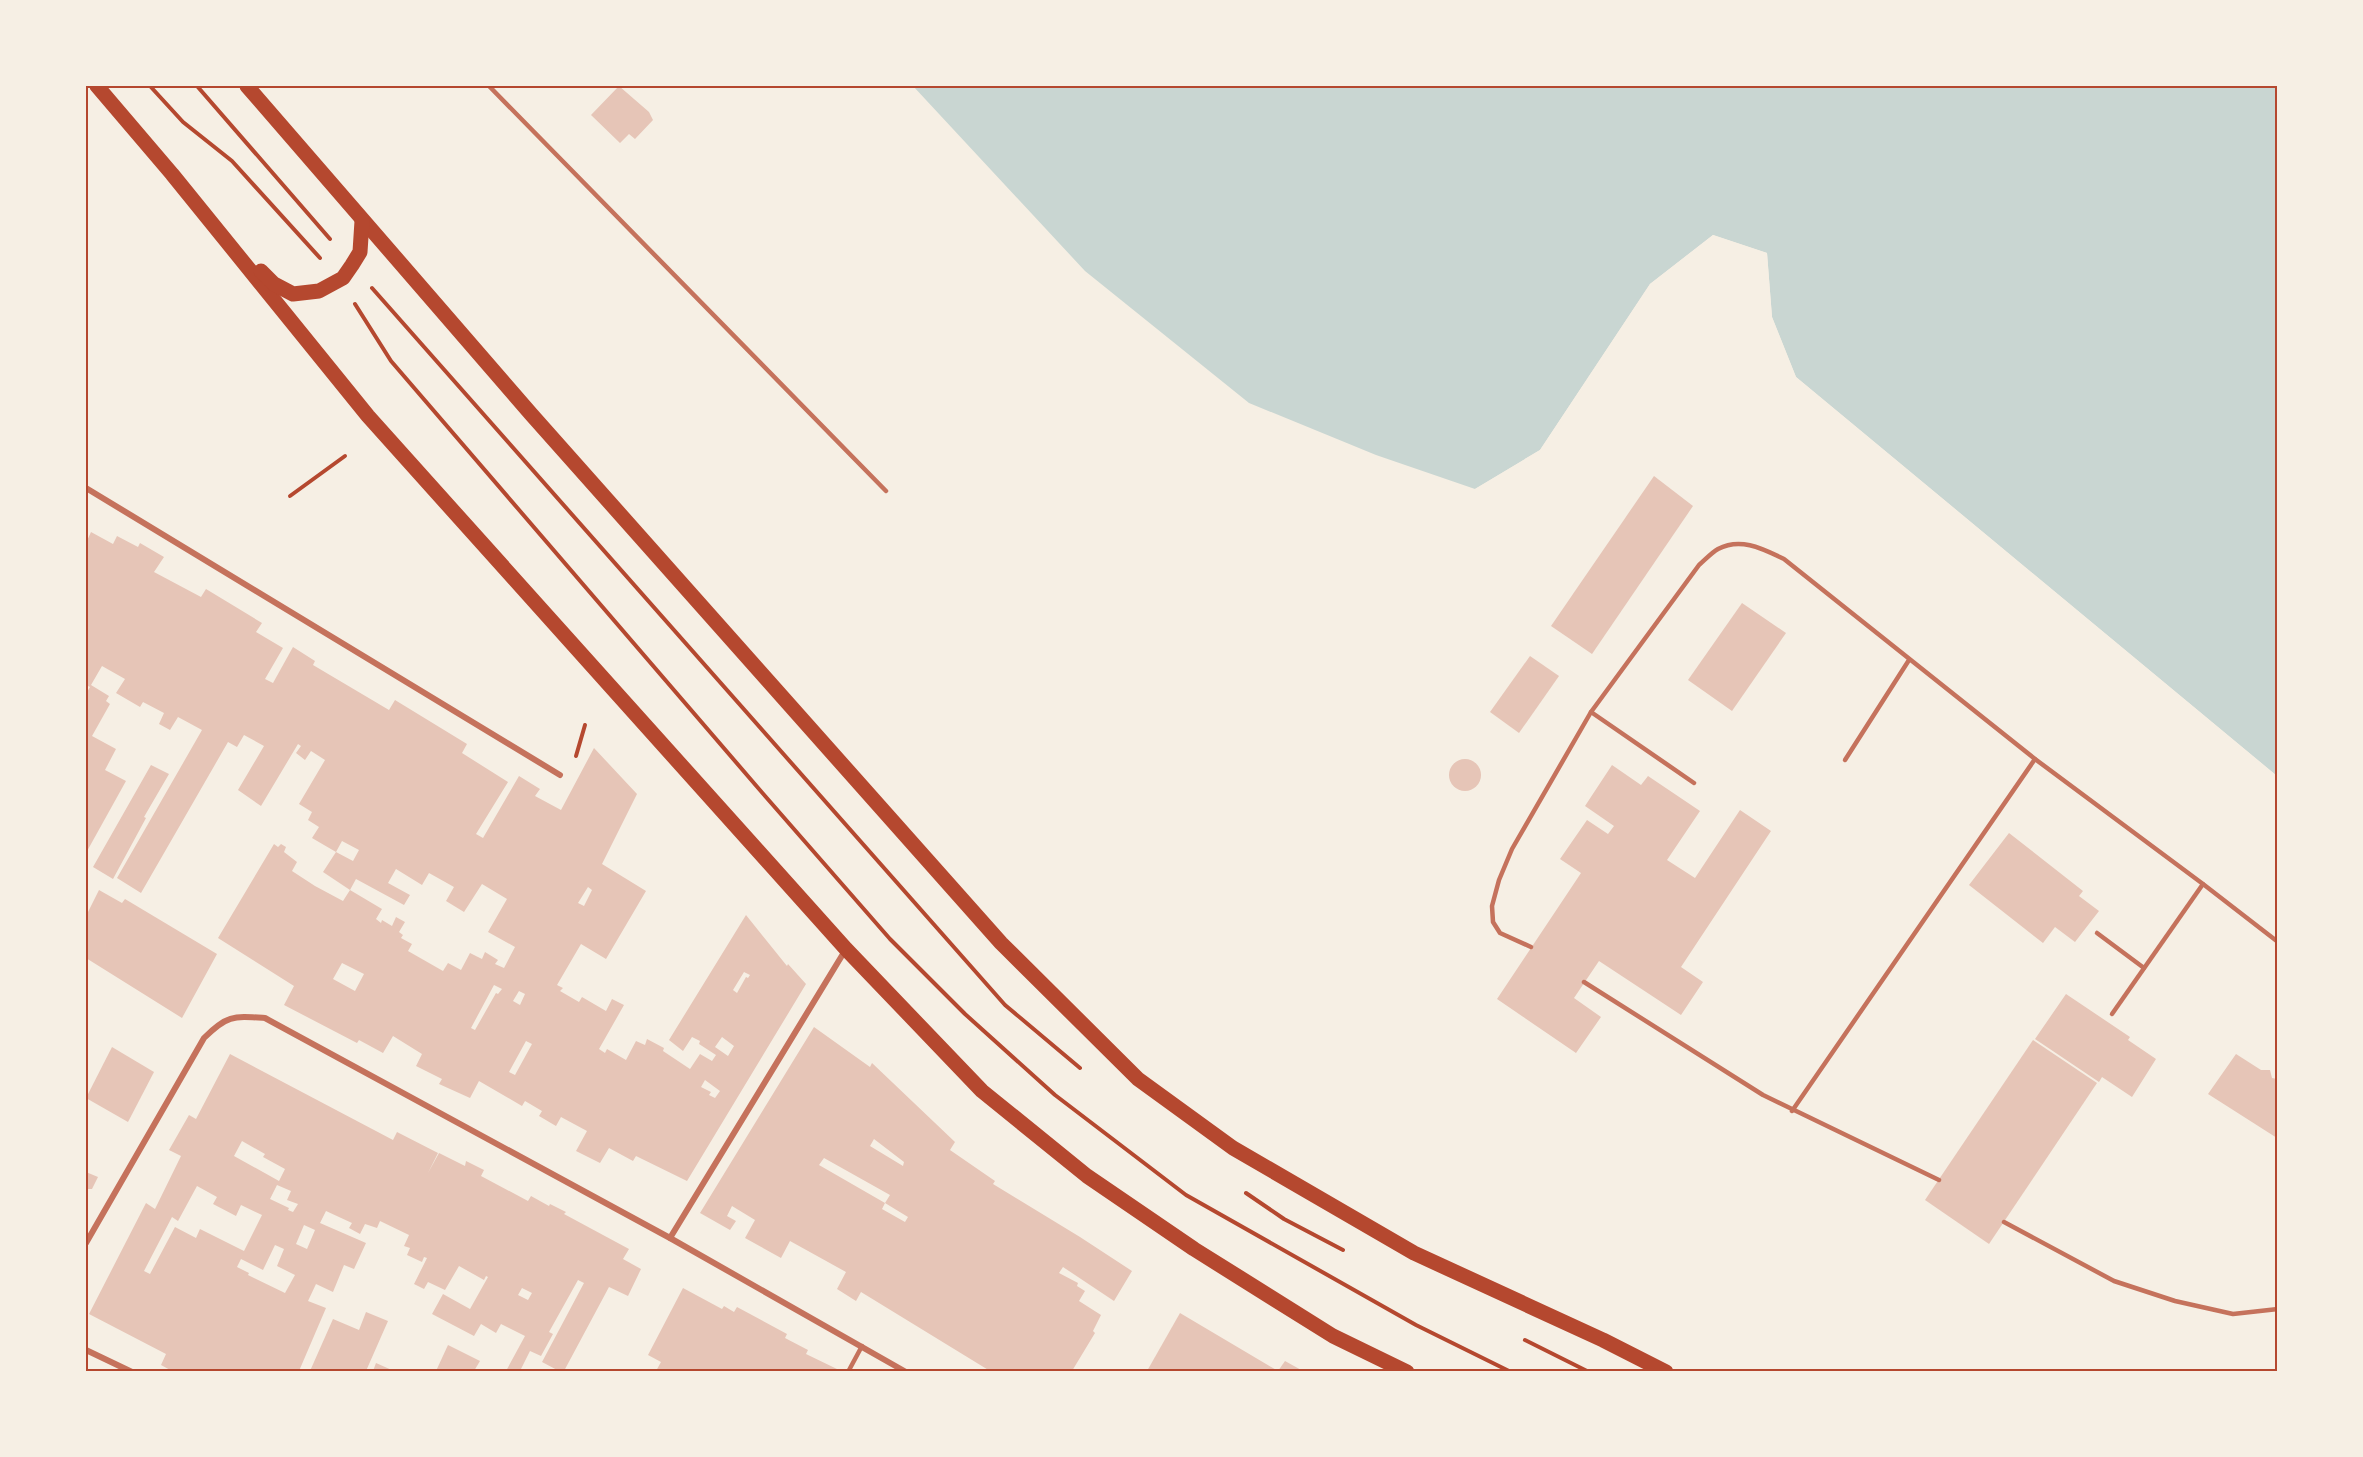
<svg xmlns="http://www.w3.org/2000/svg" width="2363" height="1457" font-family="'Public Sans',sans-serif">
	<rect width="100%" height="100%" fill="#f6efe4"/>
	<path fill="#c9d6d2" d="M913 86H2277V776L1796 377 1772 317 1767 253 1713 235 1650 284 1540 450 1475 489 1376 455 1249 403 1085 271Z"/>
	<path fill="#f6efe4" d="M1713 235 1767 253 1772 317 1796 377 2277 776 2278 779 1794 379 1769 318 1764 255 1713 238 1652 286 1542 452 1476 492 1475 489 1540 450 1650 284Z"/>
	<g fill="#e6c5b7" fill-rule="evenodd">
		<path d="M619 86 649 112 653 120 635 139 629 134 620 143 591 115Z"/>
		<path d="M1654 476 1693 506 1592 654 1551 626Z"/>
		<path d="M91 532 113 544 117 536 138 547 140 543 164 557 154 572 201 597 206 589 262 623 256 632 283 648 265 679 273 683 293 647 315 661 313 665 389 710 395 700 467 744 462 753 508 782 476 834 483 838 519 776 540 789 535 796 561 810 594 748 637 794 602 864 646 891 606 959 581 944 557 985 563 988 560 991 579 1002 582 997 606 1011 612 999 624 1005 599 1049 605 1053 607 1049 626 1060 636 1041 645 1045 647 1039 664 1048 663 1051 690 1069 700 1054 712 1061 716 1055 699 1044 700 1041 692 1037 683 1051 669 1040 746 915 787 966 788 964 806 984 687 1181 636 1156 633 1161 609 1148 600 1163 576 1151 587 1131 561 1117 556 1126 539 1116 542 1111 525 1101 522 1106 479 1081 470 1098 439 1084 442 1079 416 1066 422 1054 393 1036 383 1053 359 1040 357 1043 284 1005 294 986 218 938 274 844 278 847 281 844 286 847 284 852 297 862 292 871 315 886 343 901 350 890 323 872 336 852 353 861 359 850 342 841 336 852 312 838 319 827 308 820 312 812 299 804 325 760 311 751 305 760 296 753 301 746 298 744 261 806 238 790 264 746 244 735 237 747 228 742 141 893 117 878 202 730 178 717 170 730 159 724 164 713 143 702 140 707 116 693 125 679 102 666 91 685 109 696 106 701 110 704 92 736 116 749 105 770 126 781 86 853V694L90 687 86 685V543ZM396 869 422 885 429 873 454 887 446 901 464 912 482 884 507 899 488 932 515 947 504 968 495 964 498 960 485 952 482 959 470 953 461 970 448 963 443 971 408 951 412 944 401 938 403 935 399 932 405 922 396 917 392 926 382 920 381 923 376 919 382 909 350 890 356 879 404 905 410 895 388 883ZM588 887 592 890 584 906 578 903ZM342 963 364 974 355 991 333 979ZM744 972 750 975 748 978 746 977 737 993 733 990ZM494 985 502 989 498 994 496 993 475 1030 471 1028ZM519 991 525 994 520 1005 513 1001ZM722 1037 734 1046 728 1056 715 1047ZM526 1041 532 1044 515 1075 509 1072ZM705 1080 720 1091 715 1098 709 1095 711 1092 701 1087Z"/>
		<path d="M1742 603 1786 633 1732 711 1688 680Z"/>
		<path d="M1530 656 1559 676 1519 733 1490 712Z"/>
		<circle cx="1465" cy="775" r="16"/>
		<path d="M151 765 169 774 144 817 146 818 113 879 93 867Z"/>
		<path d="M1612 765 1641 785 1648 776 1700 811 1667 860 1695 878 1740 810 1771 831 1681 967 1703 982 1681 1015 1599 961 1574 998 1601 1017 1576 1053 1497 999 1581 873 1560 859 1587 820 1608 834 1614 826 1585 806Z"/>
		<path d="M2009 833 2083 891 2079 896 2099 911 2075 942 2055 927 2043 943 1969 885Z"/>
		<path d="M99 890 122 903 125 899 217 954 182 1018 86 958V916Z"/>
		<path d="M2066 994 2130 1037 2128 1040 2156 1059 2132 1097 2102 1077 2099 1082 2035 1039Z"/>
		<path d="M814 1027 870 1067 872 1063 955 1142 950 1150 995 1181 993 1184 1080 1237 1132 1271 1114 1301 1063 1267 1059 1273 1078 1283 1077 1286 1085 1291 1079 1301 1101 1315 1093 1331 1095 1333 1072 1371H990L861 1292 856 1301 837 1289 846 1272 790 1241 781 1258 745 1238 755 1220 732 1206 727 1216 736 1221 730 1230 700 1213ZM874 1139 904 1162 903 1166 870 1146ZM824 1158 890 1195 885 1203 819 1165ZM885 1203 908 1217 905 1222 882 1209Z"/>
		<path d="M2033 1040 2097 1083 1989 1244 1925 1200Z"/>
		<path d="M112 1047 154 1072 128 1122 86 1098Z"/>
		<path d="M230 1054 393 1140 397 1132 438 1153 428 1173 439 1153 465 1166 466 1161 484 1170 481 1176 528 1201 531 1196 549 1206 550 1204 566 1212 564 1214 629 1249 623 1259 641 1269 628 1296 609 1287 564 1371H559L542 1362 584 1283 578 1280 549 1332 553 1334 541 1356 530 1351 521 1369 526 1371H506L525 1336 501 1324 496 1333 481 1324 474 1336 432 1314 443 1294 470 1309 488 1277 486 1276 484 1280 459 1266 445 1290 428 1282 424 1289 414 1284 427 1258 424 1257 422 1262 407 1255 410 1248 404 1246 409 1235 380 1221 377 1228 365 1224 360 1234 349 1228 352 1223 326 1211 320 1223 366 1243 354 1269 344 1265 333 1292 316 1284 308 1301 326 1308 299 1371H172L161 1365 166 1354 89 1314 146 1203 155 1209 181 1156 169 1150 189 1115 196 1119ZM242 1141 265 1154 263 1157 285 1169 279 1181 234 1156ZM277 1185 291 1191 287 1200 298 1204 293 1212 288 1210 289 1208 270 1199ZM197 1186 217 1197 213 1204 236 1216 241 1205 262 1215 244 1251 200 1229 196 1238 175 1227 150 1274 144 1271 172 1217 178 1221ZM304 1225 315 1230 307 1249 296 1244ZM275 1245 284 1249 277 1266 295 1275 285 1293 248 1275 249 1273 237 1267 241 1259 263 1270ZM522 1288 532 1293 528 1300 518 1295Z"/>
		<path d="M2236 1054 2261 1070H2270L2272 1078 2277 1079V1138L2208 1094Z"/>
		<path d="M86 1172 98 1177 92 1189H86Z"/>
		<path d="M683 1288 722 1309 724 1306 734 1312 737 1307 787 1334 785 1338 808 1350 806 1354 837 1369 836 1371H656L661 1362 648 1355Z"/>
		<path d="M366 1312 388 1321 366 1371H310L333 1319 359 1330Z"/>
		<path d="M1180 1313 1278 1371H1147Z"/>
		<path d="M448 1345 480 1361 474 1371H436Z"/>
		<path d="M1285 1361 1303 1371H1278Z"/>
		<path d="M376 1363 394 1371H373Z"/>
	</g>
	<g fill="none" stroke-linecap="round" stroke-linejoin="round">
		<g stroke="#b5482f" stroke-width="4">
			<path d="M150 86 183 122 232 161 320 258"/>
			<path d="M197 86 330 239"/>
			<path d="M372 288 1005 1005 1080 1068"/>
			<path d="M355 304 391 361 759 789 890 939 965 1014 1055 1095 1186 1195 1416 1325 1511 1372"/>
			<path d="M290 496 345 456"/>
			<path d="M576 756 585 725"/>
			<path d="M1246 1193 1284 1219 1343 1250"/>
			<path d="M1525 1340 1589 1372"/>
		</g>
		<g stroke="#c5725c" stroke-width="4.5">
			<path d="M489 86 886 491"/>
			<path d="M1591 712 1694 783"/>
			<path d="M1845 760 1909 660"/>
			<path d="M2097 933 2144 968"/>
			<path d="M1531 947 1500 933 1493 922 1492 906 1499 880 1512 849 1591 712 1699 565C1705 560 1711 553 1718 549 1741 537 1763 549 1784 559L2035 759 2203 884 2278 942"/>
			<path d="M1584 982 1763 1095 1939 1180"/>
			<path d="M2112 1014 2203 884"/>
			<path d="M1792 1111 2035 759"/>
			<path d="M2004 1222 2114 1281 2175 1301 2233 1314 2278 1309"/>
			<path d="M848 1372 862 1346"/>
		</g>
		<g stroke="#c5725c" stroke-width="6">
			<path d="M86 488 560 775"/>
			<path d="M670 1238 846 949"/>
			<path d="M86 1243 204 1038C227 1015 233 1016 265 1018L670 1238 906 1372"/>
			<path d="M86 1350 132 1372"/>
		</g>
		<g stroke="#b5482f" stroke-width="15">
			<path d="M97 86 172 174 368 416 846 949 982 1091 1087 1176 1194 1249 1333 1336 1407 1372"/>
			<path d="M247 86 531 414 1001 943 1138 1079 1233 1148 1414 1253 1603 1340 1666 1372"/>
			<path d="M261 271 274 284 293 294 319 291 343 278 352 265 360 252 362 221"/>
		</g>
	</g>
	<rect width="2363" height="1457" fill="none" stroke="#f6efe4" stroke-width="174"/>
	<rect x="87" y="87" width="2189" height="1283" fill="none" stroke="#b5482f" stroke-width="2"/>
</svg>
